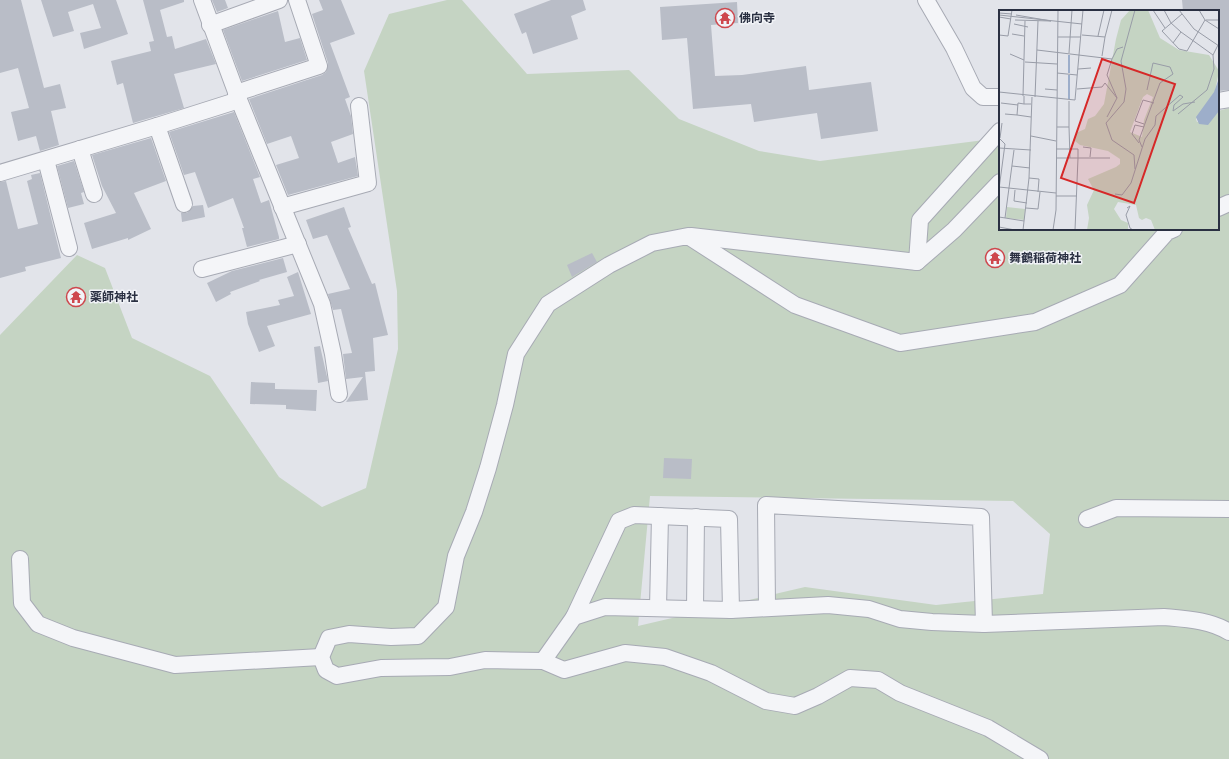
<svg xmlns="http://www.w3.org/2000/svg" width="1229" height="759" font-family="Overpass,'Noto Sans JP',sans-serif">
	<rect width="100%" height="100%" fill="#e2e4ea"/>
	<path fill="#c5d4c3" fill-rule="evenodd" d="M447 0H462L527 74 629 70 679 119 759 151 820 161 1000 138V229H1218V111L1229 108V759H0V335L77 255 105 268 132 338 210 376 279 477 322 507 366 488 398 349 397 291 364 71 389 14ZM650 496 1013 501 1050 534 1043 594 936 605 805 587 638 626Z"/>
	<g fill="#b9bdc7">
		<path d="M0 0H21L44 88 60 84 66 108 51 111 59 145 40 151 36 136 18 141 11 112 29 108 18 68 0 73Z"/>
		<path d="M41 0H116L128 34 84 49 80 33 101 28 93 4 68 12 74 31 53 37Z"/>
		<path d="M143 0H184V2L160 10 167 37 172 36 175 49 206 39 216 64 174 74 184 108 133 123 123 83 117 85 111 61 151 51 149 42 154 41Z"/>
		<path d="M212 0H225L228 8 217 12Z"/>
		<path d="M319 0H341L355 34 330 43 350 97 345 99 351 116 353 134 331 142 338 163 355 157 358 176 288 195 276 165 299 158 291 136 267 144 249 99 322 75 326 72 328 63 312 14 323 10Z"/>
		<path d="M551 0H583L586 10 571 16 578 39 533 54 526 32 522 34 514 14Z"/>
		<path d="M1182 0H1229V90L1218 91V11H1183Z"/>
		<path d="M737 2 738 23 711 25 715 76 742 75 806 66 809 90 871 82 878 131 821 139 817 113 754 122 751 104 693 109 687 38 662 40 660 7Z"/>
		<path d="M278 11 285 42 300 38 307 60 242 81 223 30Z"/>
		<path d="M234 112 260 177 253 179 261 203 269 200 279 237V239L247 247 242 228H244L233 198 208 208 195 172 184 175 169 132Z"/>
		<path d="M151 138 166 181 134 193 151 229 128 240V238L92 249 84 223 116 213 102 186 92 155Z"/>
		<path d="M74 161 84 192 81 193 84 204 68 208 57 166Z"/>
		<path d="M40 173 61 258 25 267 26 271 0 278V182L6 181 18 229 38 224 27 181 32 179 31 175Z"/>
		<path d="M203 205 205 217 182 222 181 213H187L193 206Z"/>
		<path d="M344 207 351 227 348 228 372 284 375 283 388 335 373 338 375 371 365 372 368 400 346 402 363 377 346 379 343 354 352 353 341 309 333 310 328 294 350 289 327 235 313 239 306 220Z"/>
		<path d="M592 253 597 262 572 277 567 265Z"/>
		<path d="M283 258 287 272 259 280 260 281 230 292 231 294 216 302 207 283 232 271Z"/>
		<path d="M298 272 311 314 267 326 275 346 259 352 248 324 246 312 280 305 278 300 294 296 287 277Z"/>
		<path d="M320 346 328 381 318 383 314 347Z"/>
		<path d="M251 382 275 383V389L317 390 316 411 286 409V405L250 404Z"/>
		<path d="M664 458 692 459 691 479 663 478Z"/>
	</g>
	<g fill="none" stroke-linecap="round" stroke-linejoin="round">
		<g stroke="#a7aab4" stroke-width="18">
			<g id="minor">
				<path d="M202 0 239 100 322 304 333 354 339 394"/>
				<path d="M926 0 954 48 973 88 983 97H1000"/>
				<path d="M210 25 279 0"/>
				<path d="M236 93 319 66 297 0"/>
				<path d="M1218 101 1229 99"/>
				<path d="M157 126 184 204"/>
				<path d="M80 149 94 194"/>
				<path d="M46 160 69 248"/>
				<path d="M0 173 157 126 239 100"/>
				<path d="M282 207 368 183 359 106"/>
				<path d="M1218 208 1229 203"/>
				<path d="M691 236 917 262 954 230 1000 182"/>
				<path d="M917 262 920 220 1000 131"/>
				<path d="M202 269 298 244"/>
				<path d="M1087 519 1116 508 1229 509"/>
				<path d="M20 559 22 603 38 624 73 638 175 665 321 657"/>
				<path d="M767 607 766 505 981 517 984 624"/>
				<path d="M658 608 660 516"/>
				<path d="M695 609 696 517"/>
				<path d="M574 617 619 521 634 515 729 519 731 610"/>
				<path d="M543 661 574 617 605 607 731 610 828 605 869 609 900 619 932 622 984 624 1164 617C1186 619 1210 620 1229 632"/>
				<path d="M1040 759 988 728 900 693 878 680 850 678 818 696 795 706 766 701 711 673 665 657 625 653 564 670 543 661 485 660 450 667 381 668 337 676 326 670 321 657 329 638 349 634 391 637 418 636 446 607 456 556 474 512 488 468 505 405 516 354 548 304 609 265 652 243 688 236 795 305 900 343 1035 322 1120 285 1167 232 1174 229"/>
			</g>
		</g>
		<use href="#minor" stroke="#f4f5f8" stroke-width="16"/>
	</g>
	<defs>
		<g id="temple-ring" transform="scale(1)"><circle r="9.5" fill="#f1f3f7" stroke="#ce474d" stroke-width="1.5"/><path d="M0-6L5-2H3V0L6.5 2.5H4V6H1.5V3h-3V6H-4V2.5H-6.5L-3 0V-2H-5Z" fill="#ce474d"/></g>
	</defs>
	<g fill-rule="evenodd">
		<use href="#temple-ring" x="725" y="18"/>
		<use href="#temple-ring" x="995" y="258"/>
		<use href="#temple-ring" x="76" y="297"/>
	</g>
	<g text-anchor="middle" stroke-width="3" stroke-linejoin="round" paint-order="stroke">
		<g font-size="12" font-weight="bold" fill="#2a3042" stroke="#f1f3f7" text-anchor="start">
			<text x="739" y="22">佛向寺</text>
			<text x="1009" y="262">舞鶴稲荷神社</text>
			<text x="90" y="301">薬師神社</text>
		</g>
	</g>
	<g transform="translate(999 10)">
		<rect width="220" height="220" fill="#e2e4ea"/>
		<path d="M131 0H149L161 28 180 40 210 45 220 61 216 81 197 109 198 112 212 108 220 101V220H156L152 210 147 208 143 210 140 208 137 195 119 192 115 199 122 210 129 213V220H88L90 208 88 195 95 180 89 169 117 157 121 154V149L109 141 81 135 76 131 77 123 86 119 89 109 96 106 105 94 117 29 122 10ZM148 84 154 87 145 110 143 127 131 122 144 87ZM8 197 26 199 25 210 7 208Z" fill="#c5d4c3" fill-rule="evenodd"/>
		<path d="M220 68V101L209 115 200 114 197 107 215 82Z" fill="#9daeca"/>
		<path fill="none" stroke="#9daeca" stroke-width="2" d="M70 63V45M70 89V65"/>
		<path fill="none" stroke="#989ca7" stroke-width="1" d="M154 0 166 18M165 0 172 13 182 22 214 45M180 0 195 19 220 36M200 0 206 10 220 19M0 3 13 4M183 4 163 21 180 39 188 41 206 10M0 5 83 14M0 7 12 9M16 10 52 11 17 5M207 10H220M15 14 29 17M13 24 25 26M0 25 9 26 13 0M83 25 106 27 113 0M99 26 105 0M59 27H82M174 33 182 22M38 40 113 49M70 43 73 0M11 44 25 50M103 46 106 27M26 52 58 54M79 59 92 58M58 63 78 65M46 79 58 80M78 79 103 77 106 73 118 88M0 82 76 90 84 0M24 86 26 11M25 86V94H32M36 87 39 11M2 93 19 95M25 94 19 93 18 105 32 107M6 104 18 105M179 104 208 80 215 59 214 45 219 35M108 107 118 88 108 65 113 49 118 39 124 37M145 114 136 111 144 90 155 93M58 117H70V91M70 117 71 148M32 126 57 131M0 128 6 134 0 179M1 128 3 113M140 133 133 124 136 115 145 117M84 137 92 138 91 147M143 137 140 130 148 108 161 73 174 64 171 57 154 53 148 80M0 138 32 140M57 139H79V148M57 148H111M13 156 31 158M136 159 135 145 113 130 107 113 125 92 127 79 122 51 136 0M30 168 40 169 39 182M0 177 57 183M16 180 15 191 28 193M116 184 123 185 132 173 146 129 156 115 157 106 181 85 184 87 175 95 174 101 184 94 196 92M57 186H78M27 198 39 199 41 182M128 198 131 196 127 205 131 218 134 220M0 207 25 211M6 208 15 140M0 217 16 220M24 220 30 168 33 87M54 220 57 200 59 0M76 220 79 148"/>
		<path fill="#d62828" fill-opacity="0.15" stroke="#d62828" stroke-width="2" d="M103 49 176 74 135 193 62 168Z"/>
		<rect width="220" height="220" fill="none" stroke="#2a3042" stroke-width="2"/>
	</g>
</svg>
